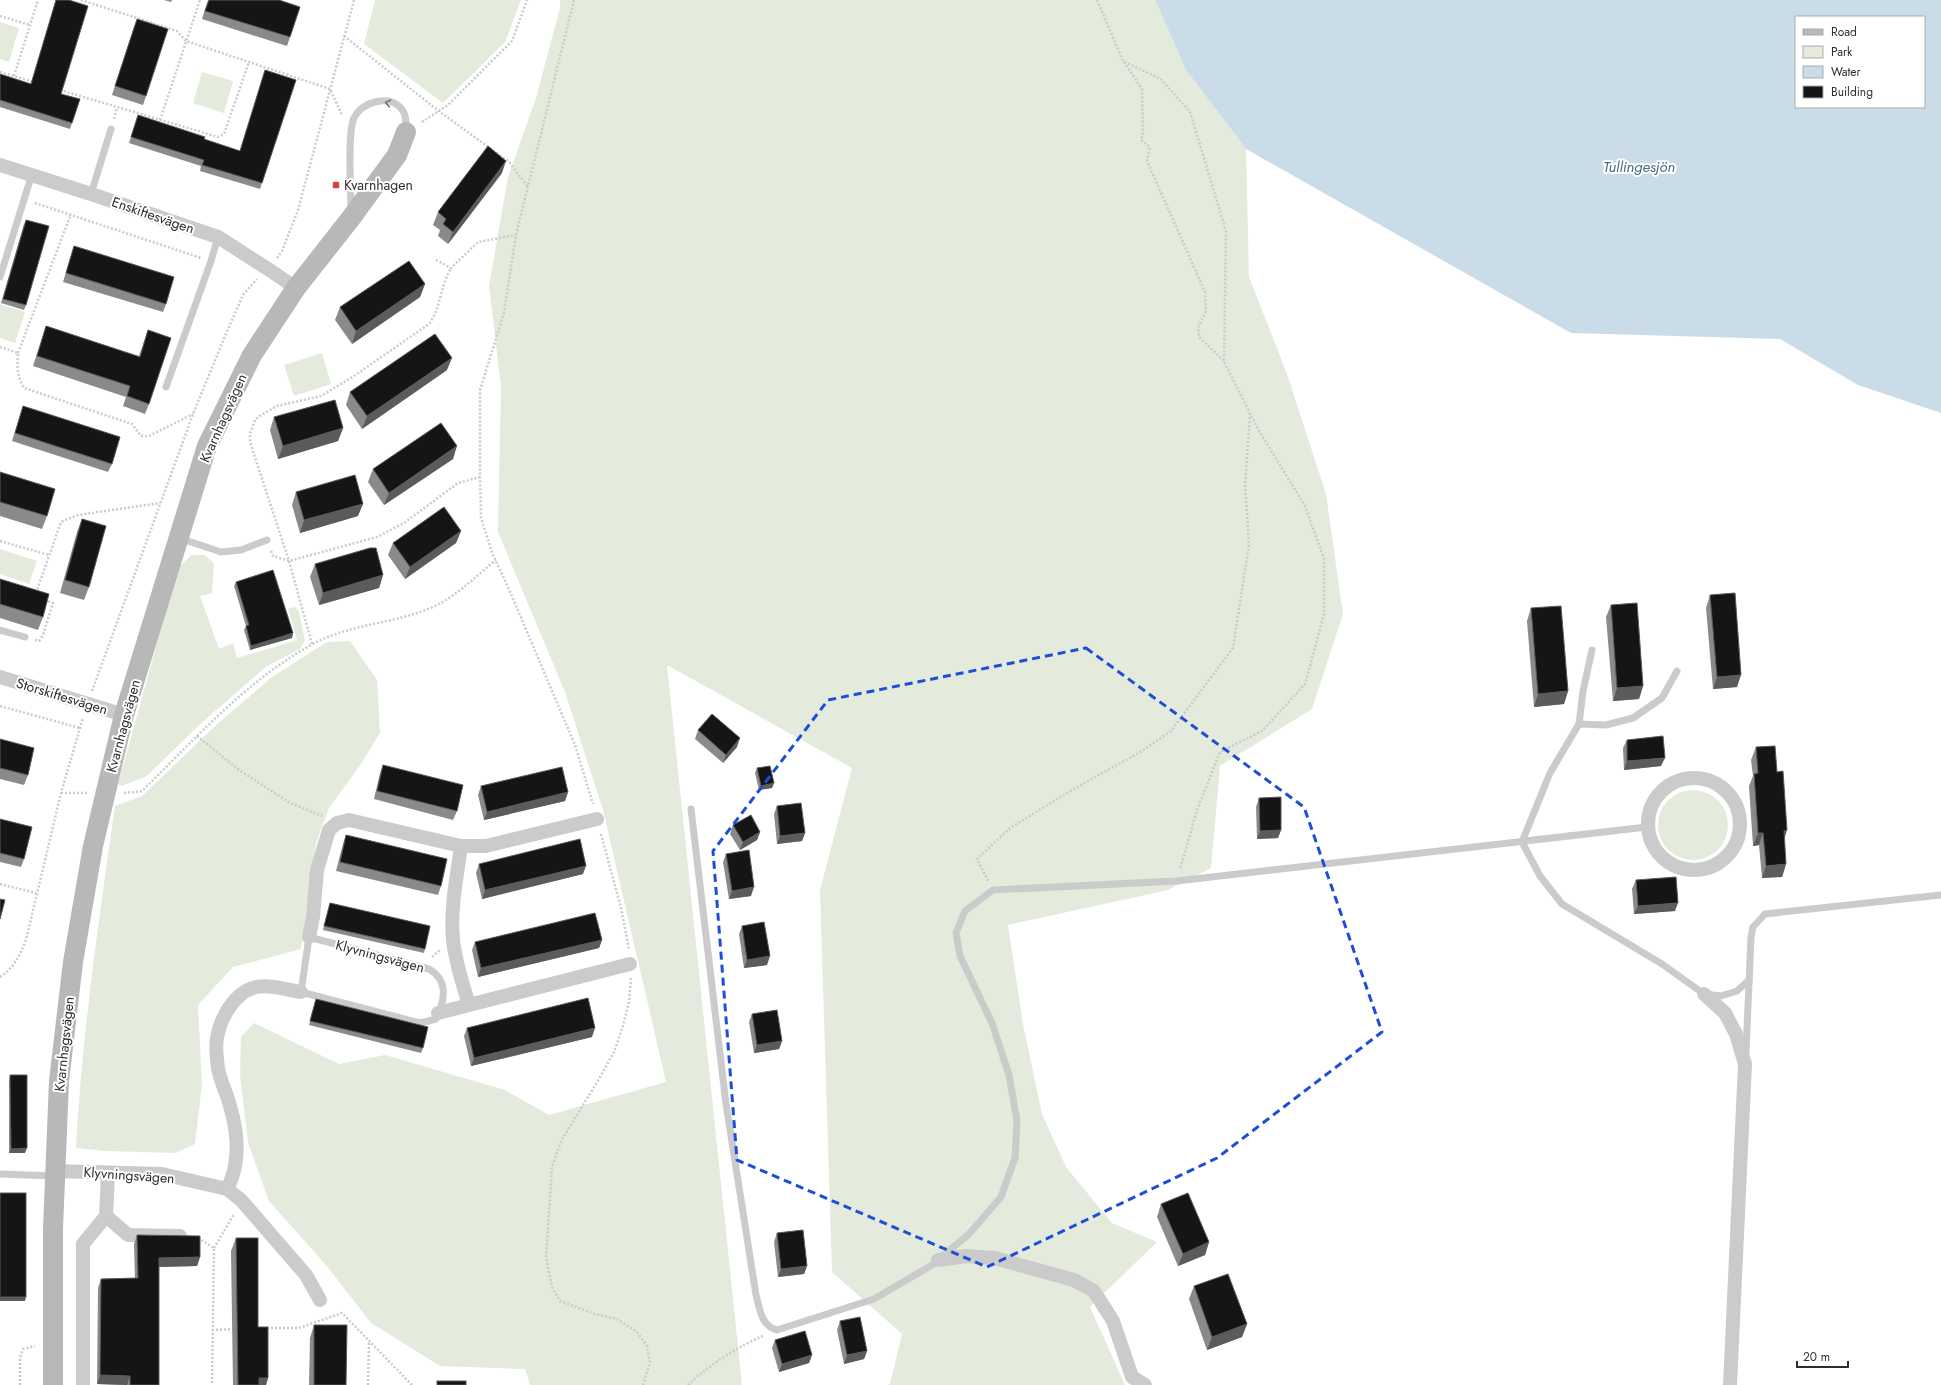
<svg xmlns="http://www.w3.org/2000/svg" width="1941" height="1385" font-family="Jost,sans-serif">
	<rect width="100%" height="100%" fill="#fff"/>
	<g fill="#e4ebdd">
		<path d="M375 0H521L505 42 443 103 364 44Z"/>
		<path d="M560 0H1155L1186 70 1246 149 1249 277 1287 374 1326 494 1343 614 1312 709 1220 766 1211 868 1168 890 1008 925 1023 1024 1042 1114 1066 1167 1112 1223 1157 1242 1090 1307 1125 1385H887L890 1384 902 1334 832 1272 820 890 852 768 667 665 742 1385H530L525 1369 440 1366 371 1323 326 1265 269 1201 248 1143 240 1075 241 1037 254 1023 339 1064 385 1055 505 1090 549 1115 666 1082 603 810 565 692 498 532 501 387 489 286 508 177 536 98 560 8Z"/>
		<path d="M0 22 19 28 9 62 0 59Z"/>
		<path d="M202 72 233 81 224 113 193 103Z"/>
		<path d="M0 304 25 312 15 343 0 338Z"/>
		<path d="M322 353 331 384 294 396 284 365Z"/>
		<path d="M0 549 37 561 29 584 0 574Z"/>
		<path d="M191 555H204L214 563 212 593 200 596 219 649 233 643 237 658 297 640 288 609 295 607 299 612 305 640 300 649 267 666 198 726 147 776 122 786 118 784 178 568Z"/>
		<path d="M350 641 377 680 380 733 361 764 329 808 316 843 301 949 233 967 198 1005 202 1085 195 1144 176 1153 106 1151 76 1148C82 1033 99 919 115 806L142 796 216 725 272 677 327 642Z"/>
		<circle cx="1693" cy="825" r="35"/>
	</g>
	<path fill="#cbdce9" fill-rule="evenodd" d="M1155 0H1941V413L1858 385 1780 339 1571 333 1246 149 1186 70ZM1796 17H1924V107H1796Z"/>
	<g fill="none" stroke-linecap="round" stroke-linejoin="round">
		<g stroke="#cbcbcb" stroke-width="2.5" stroke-dasharray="2 2" stroke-linecap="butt">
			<path d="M81 0 177 31 186 41 330 89 342 115"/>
			<path d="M574 0 516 235 504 313 480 390V477L481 518 493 555 508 587 575 745 593 804"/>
			<path d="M1097 0 1123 61 1161 79 1190 112 1226 231 1224 362 1258 429 1305 506 1324 559V614L1305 684 1262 731 1220 752 1197 810 1180 869"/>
			<path d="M0 16 30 25"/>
			<path d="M344 36 440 112 509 162 528 187"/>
			<path d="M1124 62 1142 89 1143 133 1141 140 1150 147 1147 161 1205 292 1206 311 1198 328 1199 337 1224 361"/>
			<path d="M0 72 34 82"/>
			<path d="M14 76 38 0"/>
			<path d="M60 90 218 137 224 134 249 62"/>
			<path d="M114 119 117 108"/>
			<path d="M160 120 200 0"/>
			<path d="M422 122 448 105 512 41 527 0"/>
			<path d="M35 203 201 258"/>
			<path d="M277 258 282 251 298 210 354 0"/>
			<path d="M436 260 451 268 478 242 516 235"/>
			<path d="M0 347 18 353C17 367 17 376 24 388L132 424 141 436H149L193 414"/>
			<path d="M18 353 71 214"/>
			<path d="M0 541 49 555"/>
			<path d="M271 551 273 556 289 561 377 537 404 523 458 483 480 477"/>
			<path d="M36 593 61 522 78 515 160 503"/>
			<path d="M35 640 39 641 43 635 53 603 45 600"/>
			<path d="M312 644 289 561 250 442V434L255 420 261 415 277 406 321 396 354 376 429 324C441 308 440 287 451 268"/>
			<path d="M92 691 193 414 225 336 243 295 257 279"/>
			<path d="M0 706 80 728"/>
			<path d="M197 736 239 770 290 803 322 816"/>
			<path d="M61 793H87"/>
			<path d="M124 793 142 791C195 739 245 682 311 645 350 623 396 624 435 606 458 595 476 576 496 560"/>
			<path d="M601 834 621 908 629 949"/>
			<path d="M988 881 977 859 1010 828 1072 790 1142 751 1171 731 1233 648 1249 544 1245 485 1250 414"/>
			<path d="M0 884 36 893"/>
			<path d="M432 957 440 950"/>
			<path d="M0 977C14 968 20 955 26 940L61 793 83 718"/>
			<path d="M631 978 629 1002 623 1026 614 1052 599 1079 561 1141 552 1167 546 1257 552 1287 560 1301 595 1314 617 1319 637 1332 647 1346 650 1362 643 1385"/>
			<path d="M198 1238 214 1248 212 1385"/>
			<path d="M214 1248 234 1214"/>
			<path d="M267 1328H299L342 1313 412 1385"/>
			<path d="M212 1330 236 1329"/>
			<path d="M20 1385V1358L23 1349 35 1346"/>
			<path d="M368 1385 369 1341"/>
			<path d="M688 1385C708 1366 738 1346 763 1336"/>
		</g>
		<g stroke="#cbcbcb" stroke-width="7">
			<path d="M91 194 111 129"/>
			<path d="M351 210C351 191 347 132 354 118 362 102 388 94 401 108 407 115 406 124 406 131"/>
			<path d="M0 277 32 174"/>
			<path d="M166 387 211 261 218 237"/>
			<path d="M179 538 221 552 241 550 267 540"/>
			<path d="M0 630 25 637"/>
			<path d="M1677 671 1662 698 1633 718 1606 725 1579 724 1550 773 1522 842 1540 876 1562 904 1662 964 1704 994 1721 996 1737 991 1749 980"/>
			<path d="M1579 724 1583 691 1592 650"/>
			<path d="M691 809 726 1104 756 1295C760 1309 761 1326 777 1330L874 1299 932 1265 969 1234 1001 1197 1015 1158 1017 1121 1009 1075 992 1023 960 956 956 933 965 911 993 890 1177 881 1647 827"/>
			<path d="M309 937 429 969C449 981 445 1000 436 1019L420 1023 301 992Z"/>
			<path d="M1746 1052 1751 937 1753 927 1765 914 1941 895"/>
			<path d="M0 1174 54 1176"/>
		</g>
		<g stroke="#cbcbcb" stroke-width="14">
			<path d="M0 165 91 194 218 237 268 269 296 288"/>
			<path d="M0 677 124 715"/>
			<circle cx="1694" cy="824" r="46"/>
			<path d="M461 846C457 876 450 909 453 939 455 962 463 984 469 1005L630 964"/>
			<path d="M309 937 313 917 317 870 329 830 337 823 349 820 461 846H486L597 819"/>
			<path d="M1704 994 1725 1013 1736 1034 1745 1064 1730 1385"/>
			<path d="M438 1013 469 1005"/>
			<path d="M55 1171 162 1174 227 1189 241 1200 306 1275 320 1300"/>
			<path d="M227 1189C241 1163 238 1133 230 1106 227 1093 220 1081 218 1068 217 1059 215 1047 217 1038 220 1019 234 992 256 987 270 984 287 990 301 992"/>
			<path d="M106 1216 128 1235 180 1236"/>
			<path d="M938 1260 967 1256 994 1258 1074 1280 1094 1291 1113 1321 1132 1377 1145 1385"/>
			<path d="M83 1385V1244L106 1216 108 1174"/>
		</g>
		<path stroke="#b8b8b8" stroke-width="20" d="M53 1385V1229L59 1081 73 962 93 846 124 715 207 446 252 355 296 288 351 218 397 155 406 132"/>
	</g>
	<g fill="#8a8a8a">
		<path d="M56 0 61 94 72 123 70 129 0 107V74L31 84Z"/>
		<path d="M164 0H172L171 2Z"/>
		<path d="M208 0H279L290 37 287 46 202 19Z"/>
		<path d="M134 27 146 96 143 105 112 95Z"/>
		<path d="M265 70 262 183 260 189 200 171 201 166 129 143 138 115 204 139 240 151Z"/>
		<path d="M502 173 448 244 438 236 440 230 433 225 438 212Z"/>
		<path d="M24 224 26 305 24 310 1 303Z"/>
		<path d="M74 246 166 304 163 312 63 282Z"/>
		<path d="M425 284 420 297 352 344 335 320 340 307Z"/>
		<path d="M46 326 139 356 148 330 149 404 145 414 123 406 126 397 33 366Z"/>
		<path d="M447 370 362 429 346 405 350 392Z"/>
		<path d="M23 406 112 464 108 472 12 441Z"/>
		<path d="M274 417 343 428 338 441 278 459 270 430Z"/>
		<path d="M453 459 384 505 368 482 373 469Z"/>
		<path d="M0 472 47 516 42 529 0 516Z"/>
		<path d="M296 492 358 516 300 533 292 505Z"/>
		<path d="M82 519 89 587 84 600 60 593 77 532Z"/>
		<path d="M461 531 456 543 405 579 388 555 393 543Z"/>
		<path d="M315 564 383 575 379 588 319 605 310 577Z"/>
		<path d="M0 579 43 617 38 630 0 618Z"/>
		<path d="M236 582 293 633 292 638 250 650 244 630 246 626 234 586Z"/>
		<path d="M1710 595 1737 687 1713 689 1706 608Z"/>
		<path d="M1611 605 1643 686 1639 699 1613 701 1606 617Z"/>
		<path d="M1531 608 1568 691 1564 704 1534 707 1527 621Z"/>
		<path d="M698 730 737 747 723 763 695 739Z"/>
		<path d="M0 739 28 775 24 785 0 779Z"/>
		<path d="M1627 740 1661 766 1624 770 1623 748Z"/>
		<path d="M1756 747 1777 772 1784 838 1786 864 1782 877 1762 878 1759 845 1753 846 1749 786 1753 776 1751 760Z"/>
		<path d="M383 765 457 811 453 820 374 799 380 773Z"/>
		<path d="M757 768 774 783 772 788 759 790 755 773Z"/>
		<path d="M481 786 568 792 565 801 484 820 478 795Z"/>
		<path d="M1259 798 1281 830 1278 838 1257 839 1256 807Z"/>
		<path d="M777 806 805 833 802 841 777 844 774 814Z"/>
		<path d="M0 819 24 859 21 867 0 862Z"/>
		<path d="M733 825 760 832 757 840 740 850 730 834Z"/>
		<path d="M346 835 441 886 438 895 336 871 343 844Z"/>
		<path d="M726 854 751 896 729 899 723 862Z"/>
		<path d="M479 864 583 874 482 899 476 873Z"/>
		<path d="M1636 880 1675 911 1634 914 1632 889Z"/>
		<path d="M330 903 425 949 424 953 323 930Z"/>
		<path d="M742 926 767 965 744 968 739 934Z"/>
		<path d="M602 940 599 948 478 977 472 950 475 942Z"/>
		<path d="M316 999 423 1048 421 1053 309 1025Z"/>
		<path d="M752 1014 782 1041 779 1049 754 1053 749 1022Z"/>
		<path d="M467 1028 592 1037 471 1066 464 1036Z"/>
		<path d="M10 1075 25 1153H9V1080Z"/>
		<path d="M1161 1204 1209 1242 1205 1255 1178 1266 1157 1217Z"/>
		<path d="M777 1233 807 1266 804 1274 778 1277 774 1242Z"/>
		<path d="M137 1235 200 1257 197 1266 159 1267V1385H127L97 1384 98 1288 101 1279 135 1278 134 1244Z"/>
		<path d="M236 1238 258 1327 268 1378 266 1385H233L231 1251Z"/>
		<path d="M1194 1286 1247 1324 1242 1337 1207 1350 1189 1299Z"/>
		<path d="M840 1321 867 1351 864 1359 844 1364 837 1330Z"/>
		<path d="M314 1325 346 1385H309L310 1338Z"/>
		<path d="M775 1340 812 1355 809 1363 779 1372 772 1348Z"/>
	</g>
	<g fill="#5b5b5b">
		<path d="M506 161 502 173 448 244 453 232Z"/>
		<path d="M425 284 420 297 352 344 356 331Z"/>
		<path d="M452 358 447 370 362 429 367 416Z"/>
		<path d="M343 428 338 441 278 459 283 446Z"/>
		<path d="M457 446 453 459 384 505 389 493Z"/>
		<path d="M363 504 358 516 300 533 304 520Z"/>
		<path d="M461 531 456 543 405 579 410 567Z"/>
		<path d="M383 575 379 588 319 605 323 593Z"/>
		<path d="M293 633 292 638 250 650 251 646Z"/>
		<path d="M1741 675 1737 687 1713 689 1717 677Z"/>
		<path d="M1643 686 1639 699 1613 701 1617 688Z"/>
		<path d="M1568 691 1564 704 1534 707 1538 694Z"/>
		<path d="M740 738 737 747 723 763 726 755Z"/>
		<path d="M1665 758 1661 766 1624 770 1627 761Z"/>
		<path d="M774 783 772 788 759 790 761 786Z"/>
		<path d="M568 792 565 801 484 820 487 812Z"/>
		<path d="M1281 830 1278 838 1257 839 1260 831Z"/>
		<path d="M1787 830 1783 843 1784 831Z"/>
		<path d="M760 832 757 840 740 850 743 842Z"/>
		<path d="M805 833 802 841 777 844 780 836Z"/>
		<path d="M1758 833H1763L1759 845 1753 846Z"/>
		<path d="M1786 864 1782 877 1762 878 1766 866Z"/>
		<path d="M586 866 583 874 482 899 485 890Z"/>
		<path d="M754 887 751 896 729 899 732 891Z"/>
		<path d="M1678 903 1675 911 1634 914 1638 906Z"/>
		<path d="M602 940 599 948 478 977 481 968Z"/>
		<path d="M770 956 767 965 744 968 747 960Z"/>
		<path d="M595 1028 592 1037 471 1066 474 1058Z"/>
		<path d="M782 1041 779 1049 754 1053 757 1045Z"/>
		<path d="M27 1148 25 1153H9L11 1149Z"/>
		<path d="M1209 1242 1205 1255 1178 1266 1183 1254Z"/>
		<path d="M200 1257 197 1266 156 1267 159 1258Z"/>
		<path d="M807 1266 804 1274 778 1277 781 1269Z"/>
		<path d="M0 1297H26L25 1301H0Z"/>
		<path d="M1247 1324 1242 1337 1207 1350 1212 1337Z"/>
		<path d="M867 1351 864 1359 844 1364 847 1355Z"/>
		<path d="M812 1355 809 1363 779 1372 782 1364Z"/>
		<path d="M100 1375 130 1376 127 1385 97 1384Z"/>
		<path d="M259 1378H268L266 1385H257Z"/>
	</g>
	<g fill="#151515" stroke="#5b5b5b">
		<path d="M56 0H69L88 6 61 94 80 99 72 123 0 100V74L31 84Z"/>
		<path d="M209 0H279L300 7 290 37 205 11Z"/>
		<path d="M137 19 168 29 146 96 115 86Z"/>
		<path d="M265 70 296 80 262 183 202 165 204 160 131 137 138 115 205 137 204 139 240 151Z"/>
		<path d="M488 146 506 161 453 232 443 224 446 219 438 212Z"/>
		<path d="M26 220 49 226 26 305 3 299Z"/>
		<path d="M74 246 174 277 166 304 66 273Z"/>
		<path d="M409 261 425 284 356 331 340 307Z"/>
		<path d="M46 326 140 357 148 330 171 338 149 404 127 396 130 386 37 356Z"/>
		<path d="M435 334 452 358 367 416 350 392Z"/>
		<path d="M335 400 343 428 283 446 274 417Z"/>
		<path d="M23 406 120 437 112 464 15 433Z"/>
		<path d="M441 423 457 446 389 493 373 469Z"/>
		<path d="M0 472 55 489 47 516 0 502Z"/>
		<path d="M355 475 363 504 304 520 296 492Z"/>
		<path d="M444 507 461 531 410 567 393 543Z"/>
		<path d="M82 519 106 526 89 587 65 580Z"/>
		<path d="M370 548H376L383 575 323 593 315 564Z"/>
		<path d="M273 570 293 633 251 646 246 626 249 625 236 582Z"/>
		<path d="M0 579 49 594 43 617 0 604Z"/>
		<path d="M1735 593 1741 675 1717 677 1710 595Z"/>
		<path d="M1637 603 1643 686 1617 688 1611 605Z"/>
		<path d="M1561 606 1568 691 1538 694 1531 608Z"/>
		<path d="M712 714 740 738 726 755 698 730Z"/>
		<path d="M1663 736 1665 758 1627 761V740Z"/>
		<path d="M0 739 34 748 28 775 0 768Z"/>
		<path d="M1775 746 1777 772 1783 771 1787 830 1784 831 1786 864 1766 866 1763 833H1758L1754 774 1758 773 1756 747Z"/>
		<path d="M383 765 463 785 457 811 377 791Z"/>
		<path d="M770 766 774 783 761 786 757 768Z"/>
		<path d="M562 767 568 792 487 812 481 786Z"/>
		<path d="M1281 797V830L1260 831 1259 798Z"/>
		<path d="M801 803 805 833 780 836 777 806Z"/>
		<path d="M751 815 760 832 743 842 733 825Z"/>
		<path d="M0 819 32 827 24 859 0 853Z"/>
		<path d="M346 835 447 859 441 886 340 862Z"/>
		<path d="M580 839 586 866 485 890 479 864Z"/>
		<path d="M749 850 754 887 732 891 726 854Z"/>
		<path d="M1676 877 1678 903 1638 906 1636 880Z"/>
		<path d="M0 899 5 900 0 919Z"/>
		<path d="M330 903 430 926 425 949 324 926Z"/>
		<path d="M595 913 602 940 481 968 475 942Z"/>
		<path d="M764 922 770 956 747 960 742 926Z"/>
		<path d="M588 998 595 1028 474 1058 467 1028Z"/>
		<path d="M316 999 428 1027 423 1048 310 1021Z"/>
		<path d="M777 1010 782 1041 757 1045 752 1014Z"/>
		<path d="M10 1075H27V1148L11 1149Z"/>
		<rect x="0" y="1193" width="26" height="104"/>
		<path d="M1188 1193 1209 1242 1183 1254 1161 1204Z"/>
		<path d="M803 1230 807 1266 781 1269 777 1233Z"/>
		<path d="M137 1235 200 1236V1257L159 1258V1385H130V1376L100 1375 101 1279 138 1278Z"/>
		<path d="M236 1238H258V1327H268V1378H259V1385H238Z"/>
		<path d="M1228 1274 1247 1324 1212 1337 1194 1286Z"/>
		<path d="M860 1317 867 1351 847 1355 840 1321Z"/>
		<path d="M314 1325H347L346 1385H314Z"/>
		<path d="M805 1331 812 1355 782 1364 775 1340Z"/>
		<rect x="437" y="1381" width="29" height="4"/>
	</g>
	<defs><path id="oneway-chevron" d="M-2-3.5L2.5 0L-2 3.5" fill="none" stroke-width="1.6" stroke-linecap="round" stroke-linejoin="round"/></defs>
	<use stroke="#757575" href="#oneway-chevron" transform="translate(388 103) rotate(-168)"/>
	<path fill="none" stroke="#1d4ed8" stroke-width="3" stroke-dasharray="8 5" stroke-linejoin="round" d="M1086 648 1304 807 1382 1032 1217 1158 987 1267 737 1160 713 851 828 700Z"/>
	<rect fill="#d64047" stroke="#fff" stroke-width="1.5" x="332" y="181" width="8" height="8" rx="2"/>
	<g text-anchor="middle" stroke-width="4" stroke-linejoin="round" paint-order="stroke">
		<g font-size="14" fill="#2e2e2e" stroke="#fff" text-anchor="start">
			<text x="344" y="190">Kvarnhagen</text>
		</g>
		<g font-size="14" fill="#2e2e2e" stroke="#fff">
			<text transform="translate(153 215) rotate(19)" y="5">Enskiftesvägen</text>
			<text transform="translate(223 418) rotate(-66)" y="5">Kvarnhagsvägen</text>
			<text transform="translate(62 696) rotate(17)" y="5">Storskiftesvägen</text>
			<text transform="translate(123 726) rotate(-75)" y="5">Kvarnhagsvägen</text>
			<text transform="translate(380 956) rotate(15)" y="5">Klyvningsvägen</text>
			<text transform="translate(64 1044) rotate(-84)" y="5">Kvarnhagsvägen</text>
			<text transform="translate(129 1175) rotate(4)" y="5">Klyvningsvägen</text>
		</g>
		<g font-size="15" font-style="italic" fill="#436c8a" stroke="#fff">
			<text x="1639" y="172">Tullingesjön</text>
		</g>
	</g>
	<rect x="1795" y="16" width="130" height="92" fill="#ffffff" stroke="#ababab"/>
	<rect x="1803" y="29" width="20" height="6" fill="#b8b8b8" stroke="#ababab"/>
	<text x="1831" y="36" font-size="12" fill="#2e2e2e">Road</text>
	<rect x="1803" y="46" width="20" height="12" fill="#e4ebdd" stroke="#ababab"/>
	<text x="1831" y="56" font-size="12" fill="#2e2e2e">Park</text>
	<rect x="1803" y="66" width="20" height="12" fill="#cbdce9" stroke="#ababab"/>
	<text x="1831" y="76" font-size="12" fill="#2e2e2e">Water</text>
	<rect x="1803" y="86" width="20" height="12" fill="#151515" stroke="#ababab"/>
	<text x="1831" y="96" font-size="12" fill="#2e2e2e">Building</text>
	<path d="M1797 1361v6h51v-6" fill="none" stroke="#2e2e2e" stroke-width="2"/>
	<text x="1803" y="1361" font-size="12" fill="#2e2e2e" stroke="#ffffff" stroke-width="3" paint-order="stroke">20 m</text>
</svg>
